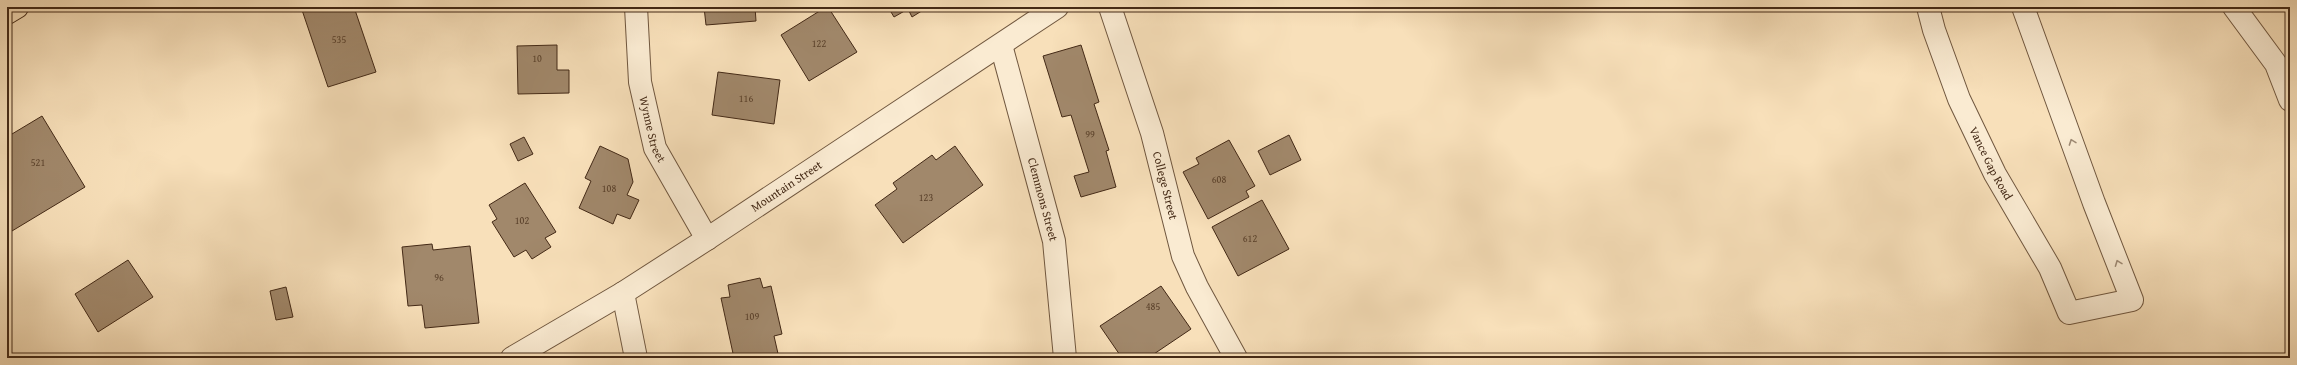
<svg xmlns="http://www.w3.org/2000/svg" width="2297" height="365" font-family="'Gentium Book Plus',serif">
	<rect width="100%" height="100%" fill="#f8e0ba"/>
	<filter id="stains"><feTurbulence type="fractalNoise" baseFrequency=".005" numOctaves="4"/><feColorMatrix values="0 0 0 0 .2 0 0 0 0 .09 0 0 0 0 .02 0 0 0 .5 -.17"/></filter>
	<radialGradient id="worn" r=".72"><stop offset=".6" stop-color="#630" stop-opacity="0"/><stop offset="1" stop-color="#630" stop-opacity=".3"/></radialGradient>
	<g fill="#a1886b" stroke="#432916">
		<path d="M301 7H354L376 72 328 87Z"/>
		<path d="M704 7H755L756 21 706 25Z"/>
		<path d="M826 7H828L857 52 809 81 781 35Z"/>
		<path d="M888 7H928L912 17 908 9 894 17Z"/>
		<path d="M557 45V70H569V93L518 94 517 46Z"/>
		<path d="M1081 45 1099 102 1094 104 1109 150 1106 151 1116 187 1081 197 1074 176 1089 172 1071 115 1062 117 1043 56Z"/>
		<path d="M718 72 780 80 774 124 712 115Z"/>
		<path d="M42 116 85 187 7 234V137Z"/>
		<path d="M1289 135 1301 160 1270 175 1258 151Z"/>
		<path d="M524 137 533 154 518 161 510 144Z"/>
		<path d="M1229 140 1255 186 1246 191 1249 197 1208 219 1183 172 1199 164 1196 158Z"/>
		<path d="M600 146 628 159 633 182 627 195 639 200 630 219 617 214 613 224 579 208 591 181 585 178Z"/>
		<path d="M955 146 983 185 903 243 875 205 897 189 893 183 932 155 936 160Z"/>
		<path d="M525 183 556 232 545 238 551 247 532 259 526 250 514 257 492 222 497 219 489 205Z"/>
		<path d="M1262 200 1289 249 1238 276 1212 227Z"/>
		<path d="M432 244 433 250 470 246 479 323 425 328 422 305 408 306 402 247Z"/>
		<path d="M128 260 153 297 98 332 75 294Z"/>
		<path d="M760 278 763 288 771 286 782 334 774 336 779 358H734L721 298 730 297 728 285Z"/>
		<path d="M1161 286 1191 329 1148 358H1122L1100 326Z"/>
		<path d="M286 287 293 317 276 320 270 291Z"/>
	</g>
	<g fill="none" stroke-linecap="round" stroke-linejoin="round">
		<g stroke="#70573f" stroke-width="24">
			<g id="minor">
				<path id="s1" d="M636 7 640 82 655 148 707 239"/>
				<path id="s2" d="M1110 7 1152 133 1183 256 1197 287 1236 358"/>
				<path id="s3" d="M1928 7 1934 30 1959 99 1995 174 2050 268 2069 313 2132 300 2094 203 2023 7"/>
				<path d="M2234 7 2276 64 2290 100"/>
				<path id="s4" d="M1001 45 1054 241 1065 358"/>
				<path d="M623 293 636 358"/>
				<path id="s5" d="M512 358 623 293 707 239 1057 7"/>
			</g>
		</g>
		<g stroke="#432916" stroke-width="24">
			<path id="major" d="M7 13 17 7"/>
		</g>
		<use href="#minor" stroke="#faebd2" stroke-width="22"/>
		<use href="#major" stroke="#f8e0ba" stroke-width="22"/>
	</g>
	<defs><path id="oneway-chevron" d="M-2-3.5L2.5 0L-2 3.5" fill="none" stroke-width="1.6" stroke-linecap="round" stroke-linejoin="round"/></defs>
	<g stroke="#9e8a74">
		<use href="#oneway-chevron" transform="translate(2072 142) rotate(-110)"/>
		<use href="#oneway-chevron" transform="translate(2118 263) rotate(-111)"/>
	</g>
	<g text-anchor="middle" stroke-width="4" stroke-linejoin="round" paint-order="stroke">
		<g font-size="10" fill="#5a412b">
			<text x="339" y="43">535</text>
			<text x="819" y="47">122</text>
			<text x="537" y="62">10</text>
			<text x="746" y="102">116</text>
			<text x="1090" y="138">99</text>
			<text x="38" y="166">521</text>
			<text x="1219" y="183">608</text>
			<text x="609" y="192">108</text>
			<text x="926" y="201">123</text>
			<text x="522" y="224">102</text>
			<text x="1250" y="242">612</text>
			<text x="439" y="281">96</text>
			<text x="1153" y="310">485</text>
			<text x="752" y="320">109</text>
		</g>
		<g font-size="12" fill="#432916" stroke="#faebd2">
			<text dy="4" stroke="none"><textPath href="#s1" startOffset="124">Wynne Street</textPath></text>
			<text dy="4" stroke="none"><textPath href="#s3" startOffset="169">Vance Gap Road</textPath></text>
			<text dy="4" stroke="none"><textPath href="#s5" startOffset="324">Mountain Street</textPath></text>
			<text dy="4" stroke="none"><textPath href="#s2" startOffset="187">College Street</textPath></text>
			<text dy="4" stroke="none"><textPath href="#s4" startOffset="160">Clemmons Street</textPath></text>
		</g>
	</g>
	<rect width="2297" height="365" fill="none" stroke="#f8e0ba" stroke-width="24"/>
	<rect x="8" y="8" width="2281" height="349" fill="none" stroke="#432916" stroke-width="2"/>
	<rect x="12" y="12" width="2273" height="341" fill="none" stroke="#432916"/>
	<rect width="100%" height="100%" filter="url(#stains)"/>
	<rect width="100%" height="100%" fill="url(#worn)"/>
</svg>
